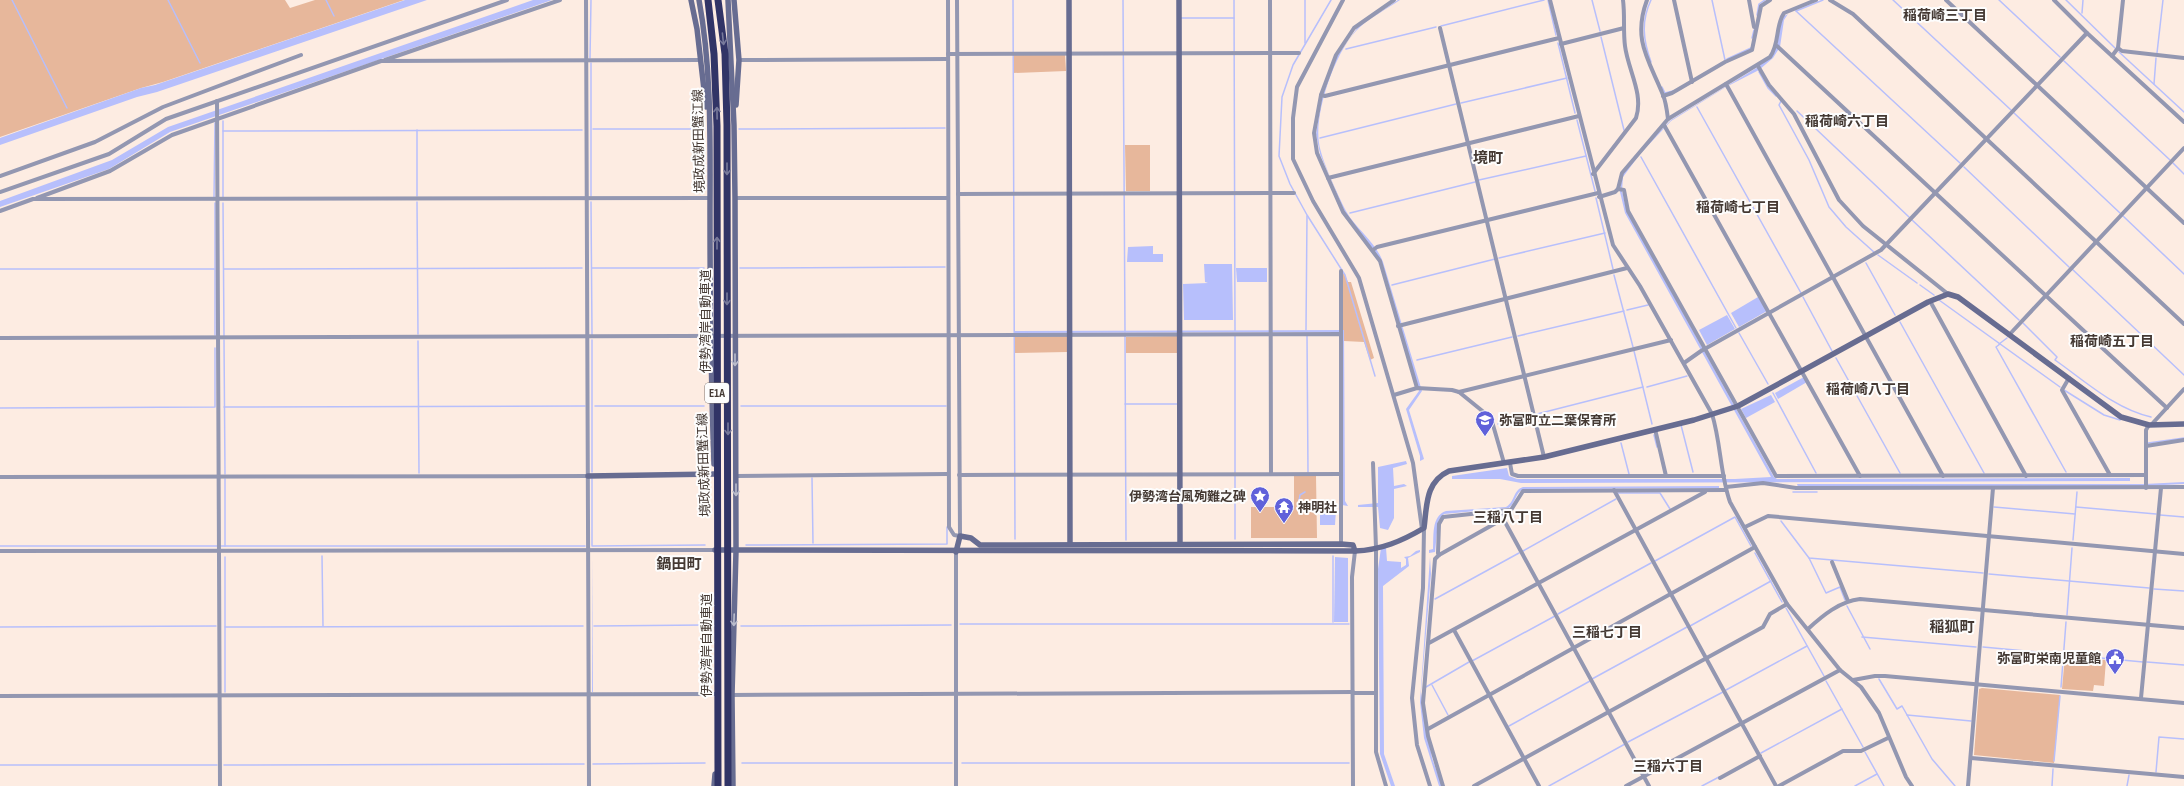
<svg xmlns="http://www.w3.org/2000/svg" width="2184" height="786" font-family="'Sofia Sans Condensed','Noto Sans JP',sans-serif">
	<rect width="100%" height="100%" fill="#fdece2"/>
	<g fill="#e7b79b">
		<path d="M0 0H285L290 8 315 0H404L163 82 141 88 0 137Z"/>
		<path d="M1013 55H1065L1066 71 1013 73Z"/>
		<path d="M1125 145H1150V191H1126Z"/>
		<path d="M1342 270 1348 282H1351L1374 358 1370 360 1364 342 1344 341V330H1342Z"/>
		<path d="M1067 336V352L1015 353V337Z"/>
		<path d="M1177 336V353H1126V337Z"/>
		<path d="M1294 476H1316L1317 538H1251V507H1294Z"/>
		<path d="M2065 656 2106 660 2104 686 2094 685 2093 691 2062 689Z"/>
		<path d="M1982 688 2060 695 2054 763 1974 755 1979 689Z"/>
	</g>
	<g fill="#b7bffc">
		<path d="M405 0H427L157 92 137 97 0 145V138L141 88 155 85Z"/>
		<path d="M533 0H552L170 132 109 169 0 207V201L112 160 168 127Z"/>
		<path d="M1398 0H1400C1387 9 1371 17 1360 27 1336 48 1314 112 1319 143 1321 159 1338 195 1346 211 1356 229 1376 242 1383 262L1422 391 1409 410 1424 459 1420 461V456L1406 409 1419 391 1381 262 1346 215 1320 154 1316 134 1322 97 1337 56 1358 27Z"/>
		<path d="M1796 10 1788 14 1784 20 1780 47 1773 58 1759 70 1726 87 1671 121 1640 154 1623 177 1622 191 1627 212 1774 477 1777 479 2130 478V481L1521 483 1500 479H1452V476L1507 468 1509 476 1517 479H1735L1771 477 1625 213 1620 192 1622 175 1640 152 1671 120 1758 67C1785 47 1773 41 1784 16Z"/>
		<path d="M1153 246V254H1163V262H1127L1128 247Z"/>
		<path d="M1204 264H1232L1233 320H1184L1183 284 1208 283 1205 282Z"/>
		<path d="M1236 268H1267V282H1237Z"/>
		<path d="M1758 297 1767 311 1739 327 1731 313Z"/>
		<path d="M1727 315 1735 329 1707 345 1699 330Z"/>
		<path d="M1344 330 1345 501 1348 506 1342 505V332L1015 333V331Z"/>
		<path d="M1804 377 1807 382 1778 399 1775 393Z"/>
		<path d="M1771 395 1775 402 1746 418 1741 409Z"/>
		<path d="M1406 461 1407 464 1393 468 1394 486 1404 484 1407 486 1394 489V518L1388 530 1380 528 1378 507H1358V505L1378 503V467Z"/>
		<path d="M2184 482V484L2144 486 1798 487 1797 484H2144Z"/>
		<path d="M1719 486V488L1524 489C1515 492 1516 503 1509 508L1444 514 1438 522 1435 552 1429 553V550L1433 549C1434 536 1431 516 1446 511L1506 507C1515 502 1513 490 1523 487Z"/>
		<path d="M1320 509 1336 510 1335 525H1320Z"/>
		<path d="M1381 548H1386L1387 561 1401 562V568L1406 565V559L1404 557 1410 556 1416 551 1420 550V552L1408 558 1409 566 1383 586 1384 754 1395 786H1391L1380 754 1378 569Z"/>
		<path d="M592 557 593 692H592Z"/>
		<path d="M1335 557 1348 558V622H1334Z"/>
		<path d="M1430 557 1431 574 1421 692 1432 758 1442 786H1439L1424 738 1420 702Z"/>
	</g>
	<g fill="none" stroke-linecap="round" stroke-linejoin="round">
		<g stroke="#b7bffc" stroke-width="1.5">
			<path d="M12 0 67 108"/>
			<path d="M168 0 200 63"/>
			<path d="M326 0 334 16"/>
			<path d="M1013 0 1015 539"/>
			<path d="M1123 0 1125 332"/>
			<path d="M1234 0 1235 331"/>
			<path d="M1305 0V43"/>
			<path d="M1331 0 1293 65 1282 97 1279 156 1290 184 1307 215 1345 275 1375 376"/>
			<path d="M1548 0 1556 35"/>
			<path d="M1592 0 1600 31"/>
			<path d="M1651 0C1641 21 1643 40 1651 62"/>
			<path d="M1712 0 1725 60"/>
			<path d="M1893 0 2011 110"/>
			<path d="M1999 0 2060 57"/>
			<path d="M2066 0 2115 48"/>
			<path d="M1796 11 1823 0"/>
			<path d="M1796 11 1960 163"/>
			<path d="M2082 13 2083 0"/>
			<path d="M1757 15 1759 4 1765 0"/>
			<path d="M1181 18H1234"/>
			<path d="M1441 26 1544 0"/>
			<path d="M1601 37 1624 130"/>
			<path d="M1752 38 1754 30"/>
			<path d="M1558 43 1575 113"/>
			<path d="M1346 49 1436 27"/>
			<path d="M2119 52 2184 112"/>
			<path d="M2157 53 2163 0"/>
			<path d="M590 58 591 0"/>
			<path d="M1727 59 1751 48"/>
			<path d="M2064 61 2170 160"/>
			<path d="M591 63V196"/>
			<path d="M1759 72 1768 88 1776 96"/>
			<path d="M2154 84 2156 58"/>
			<path d="M1662 87 1665 93 1673 91"/>
			<path d="M1781 101 1779 105 1809 160 1829 207 1846 227 1875 253"/>
			<path d="M1461 103 1567 78"/>
			<path d="M1697 107 1801 293"/>
			<path d="M1797 111 1909 217"/>
			<path d="M2014 113 2120 213"/>
			<path d="M1577 120 1595 191"/>
			<path d="M223 121V197"/>
			<path d="M593 129H705"/>
			<path d="M739 129 945 128"/>
			<path d="M417 130V196"/>
			<path d="M223 131 582 130"/>
			<path d="M1320 138 1456 104"/>
			<path d="M1641 157 1736 328"/>
			<path d="M2173 163 2184 174"/>
			<path d="M1964 167 2069 267"/>
			<path d="M1479 180 1586 156"/>
			<path d="M214 197 215 123"/>
			<path d="M1596 198 1613 269"/>
			<path d="M417 202 418 334"/>
			<path d="M591 202 592 335"/>
			<path d="M223 203 224 336"/>
			<path d="M1350 213 1475 182"/>
			<path d="M2123 216 2184 274"/>
			<path d="M1912 220 2019 320"/>
			<path d="M1878 255 1917 283"/>
			<path d="M1499 258 1605 233"/>
			<path d="M1866 263 1895 315"/>
			<path d="M592 268H704"/>
			<path d="M740 268 945 267"/>
			<path d="M0 269H215V335"/>
			<path d="M215 269V203"/>
			<path d="M224 269 582 268"/>
			<path d="M2072 269 2184 375"/>
			<path d="M1614 275 1633 347"/>
			<path d="M1392 285 1495 259"/>
			<path d="M1920 285 1934 295"/>
			<path d="M1803 297 1832 351"/>
			<path d="M1939 300 2060 387"/>
			<path d="M1627 310 1648 305"/>
			<path d="M1900 322 1984 473"/>
			<path d="M2023 323 2057 357 2055 360C2085 381 2115 409 2151 417"/>
			<path d="M1306 330 1307 216"/>
			<path d="M1739 333 1768 384"/>
			<path d="M1235 335V539"/>
			<path d="M1125 336 1126 540"/>
			<path d="M1307 336 1308 472"/>
			<path d="M1518 336 1624 311"/>
			<path d="M224 340 225 474"/>
			<path d="M418 341 419 473"/>
			<path d="M1999 344 2007 338"/>
			<path d="M2000 344 1996 347 2066 472"/>
			<path d="M1634 351 1652 424"/>
			<path d="M1836 358 1900 473"/>
			<path d="M1417 360 1512 337"/>
			<path d="M1647 387 1687 376"/>
			<path d="M2064 390 2104 415 2120 420"/>
			<path d="M1773 393 1816 473"/>
			<path d="M1125 404H1178"/>
			<path d="M595 406H704"/>
			<path d="M741 406H946"/>
			<path d="M224 407 585 406"/>
			<path d="M0 408 215 407V348"/>
			<path d="M1537 414 1643 387"/>
			<path d="M1498 424 1533 415"/>
			<path d="M1681 425 1693 472"/>
			<path d="M1654 435 1657 447"/>
			<path d="M1621 443 1629 474"/>
			<path d="M2148 443 2184 438"/>
			<path d="M592 472V340"/>
			<path d="M812 478 813 543"/>
			<path d="M592 479V546L705 545"/>
			<path d="M1305 492 1300 495 1299 501 1301 503 1307 501"/>
			<path d="M1793 492H1817"/>
			<path d="M1618 493H1660L1670 509"/>
			<path d="M1994 507 2075 514"/>
			<path d="M2076 507 2156 514"/>
			<path d="M2160 515 2184 517"/>
			<path d="M1781 521 1809 558 1983 573"/>
			<path d="M2073 540 2077 492"/>
			<path d="M746 545 947 544V527"/>
			<path d="M0 546H585"/>
			<path d="M225 546V479"/>
			<path d="M1523 551 1616 499"/>
			<path d="M1755 553 1782 602"/>
			<path d="M322 556 323 626"/>
			<path d="M225 557V692"/>
			<path d="M1809 558 1826 593 1840 587 1845 600"/>
			<path d="M1655 561 1735 517 1751 546"/>
			<path d="M1989 574 2149 588"/>
			<path d="M2154 589 2184 591"/>
			<path d="M1435 599 1519 553"/>
			<path d="M1847 606 1870 649"/>
			<path d="M1786 608 1824 676"/>
			<path d="M1558 614 1651 563"/>
			<path d="M2067 615 2072 548"/>
			<path d="M1333 622V556"/>
			<path d="M960 624H1349"/>
			<path d="M594 626 705 625"/>
			<path d="M741 626 951 625"/>
			<path d="M1690 626 1771 581"/>
			<path d="M0 627 216 626"/>
			<path d="M225 627 583 626"/>
			<path d="M1862 637 1976 647"/>
			<path d="M1983 647 2143 662"/>
			<path d="M1472 661 1555 616"/>
			<path d="M2147 662 2184 665"/>
			<path d="M1592 679 1687 627"/>
			<path d="M1879 679 1897 709 1902 706 1932 759 1955 786"/>
			<path d="M1826 681 1863 747"/>
			<path d="M1432 685 1448 715"/>
			<path d="M1426 687 1469 662"/>
			<path d="M2061 687 2066 622"/>
			<path d="M1726 690 1807 646"/>
			<path d="M1907 715 1971 721"/>
			<path d="M1509 726 1590 681"/>
			<path d="M1628 742 1723 692"/>
			<path d="M1865 752 1884 786"/>
			<path d="M1761 753 1842 709"/>
			<path d="M2054 761 2060 696"/>
			<path d="M742 763H952"/>
			<path d="M962 763H1349"/>
			<path d="M593 764 705 763"/>
			<path d="M0 765H217"/>
			<path d="M224 765 584 764"/>
			<path d="M2156 772 2159 737 2184 739"/>
			<path d="M1549 786 1625 744"/>
			<path d="M1702 786 1719 777"/>
			<path d="M1855 786 1877 774"/>
			<path d="M2052 786 2053 769"/>
			<path d="M2127 786 2129 775"/>
		</g>
		<g stroke="#9397b1" stroke-width="4">
			<path d="M586 0 589 786"/>
			<path d="M948 0 949 527 954 535 960 536 957 0"/>
			<path d="M1270 0 1271 474"/>
			<path d="M1343 0 1297 87 1293 118V159L1313 201 1359 278 1413 463 1422 529"/>
			<path d="M1394 0 1354 28 1336 55 1321 95 1314 133 1317 153 1343 212 1380 261 1417 388"/>
			<path d="M1550 0 1613 245 1640 286 1712 414C1721 443 1720 474 1730 502L1787 604 1840 670 1861 687 1879 713 1906 777 1912 786"/>
			<path d="M1647 0C1632 40 1649 60 1663 95 1666 102 1667 111 1668 119"/>
			<path d="M1674 0 1692 82"/>
			<path d="M1749 0 1754 27H1756"/>
			<path d="M1830 0 1853 14 2184 324"/>
			<path d="M1946 0 2184 223"/>
			<path d="M2054 0 2087 33 2184 122"/>
			<path d="M1440 28 1544 457"/>
			<path d="M1561 44 1624 28"/>
			<path d="M1777 46 2167 408"/>
			<path d="M2118 48 2122 51 2184 58"/>
			<path d="M948 54 1299 53"/>
			<path d="M2112 56 2118 48 2123 0"/>
			<path d="M385 60 560 0"/>
			<path d="M739 60 948 59"/>
			<path d="M1758 66 1769 85 1794 114 1839 200 1863 226 1948 294"/>
			<path d="M1726 84 1943 476"/>
			<path d="M1321 95 1325 96 1559 38"/>
			<path d="M1663 96 1672 93 1725 62 1752 50 1761 6 1770 0"/>
			<path d="M217 101 220 786"/>
			<path d="M1664 125 1860 476"/>
			<path d="M1593 174 1636 118C1644 94 1628 70 1625 46 1623 31 1625 15 1623 0"/>
			<path d="M0 176 95 142 163 107 301 55"/>
			<path d="M1328 178 1579 116"/>
			<path d="M1618 189 1624 190 1628 211 1776 476 2146 475"/>
			<path d="M0 192 109 154 166 119 507 0"/>
			<path d="M958 194 1294 193"/>
			<path d="M1599 197 1615 192 1618 189 1622 173 1668 119 1770 57C1780 43 1775 26 1784 13L1816 0"/>
			<path d="M37 198 110 171 172 135 381 61 701 60"/>
			<path d="M735 198H948"/>
			<path d="M0 211 33 199 710 198"/>
			<path d="M1373 250 1377 247 1598 193"/>
			<path d="M1341 271V334"/>
			<path d="M1930 301 2026 476"/>
			<path d="M1398 326 1627 268"/>
			<path d="M2009 335 2184 148"/>
			<path d="M0 338 1341 334V544"/>
			<path d="M1684 363 1701 351 1881 250 2087 33"/>
			<path d="M2069 378 2062 390 2110 475"/>
			<path d="M1459 392 1671 340"/>
			<path d="M1394 395 1417 388 1452 390 1459 392 1491 418 1504 463"/>
			<path d="M2151 425 2184 389"/>
			<path d="M1655 429 1666 476"/>
			<path d="M2146 446 2184 440"/>
			<path d="M1373 463 1376 548V752L1386 786"/>
			<path d="M1510 463 1512 474 1518 476H1724"/>
			<path d="M959 475 1341 474"/>
			<path d="M736 476 948 474"/>
			<path d="M0 477 588 476"/>
			<path d="M1726 487 1763 483 1796 488 2184 487"/>
			<path d="M2146 488V430L2149 425"/>
			<path d="M1614 490 1776 786"/>
			<path d="M1499 511 1443 517 1439 524 1438 553 1439 555 1503 519"/>
			<path d="M1745 527 1768 516 2184 554"/>
			<path d="M1424 528 1423 588 1412 698 1417 745 1430 786"/>
			<path d="M0 551 715 550"/>
			<path d="M956 552V786"/>
			<path d="M1439 555 1435 559 1423 703 1428 736 1443 786"/>
			<path d="M1832 562 1848 601"/>
			<path d="M1808 629C1822 616 1840 601 1860 599L2184 628"/>
			<path d="M1454 630 1539 786"/>
			<path d="M1429 643 1705 492"/>
			<path d="M1853 680 1875 676H1885L2184 703"/>
			<path d="M1353 693H1375"/>
			<path d="M732 695 1353 692"/>
			<path d="M0 696 716 694"/>
			<path d="M2141 698 2161 488"/>
			<path d="M1428 729 1755 547"/>
			<path d="M1971 758 2184 777"/>
			<path d="M1720 778 1760 756"/>
			<path d="M1353 786 1352 577 1355 551"/>
			<path d="M1474 786 1763 627 1770 614 1787 604"/>
			<path d="M1626 786 1840 670"/>
			<path d="M1649 786 1499 511 1511 510 1523 491 1726 490"/>
			<path d="M1779 786 1843 751H1861L1888 738"/>
			<path d="M1968 786 1993 488"/>
		</g>
		<g stroke="#676c91" stroke-width="5.5">
			<path d="M691 0 697 29 706 107"/>
			<path d="M699 0C712 70 710 144 710 215 710 298 711 381 714 464"/>
			<path d="M728 0 734 125 735 198 736 551 732 695 733 786"/>
			<path d="M734 0 739 60 736 105"/>
			<path d="M1069 0 1070 544"/>
			<path d="M1179 0 1180 544"/>
			<path d="M588 476 715 474"/>
			<path d="M715 550 1355 551C1381 550 1402 541 1424 528 1427 506 1425 482 1449 471L1544 457 1694 420 1738 406 1928 302 1948 294 1958 297 2121 417 2149 425 2184 424"/>
			<path d="M956 552 960 536 971 538 980 545 1341 544 1353 545 1355 551"/>
			<path d="M714 786 715 774"/>
		</g>
		<g stroke="#313466" stroke-width="7">
			<path d="M708 0 714 54 717 126 718 786"/>
			<path d="M718 0 725 54 727 125 728 786"/>
		</g>
	</g>
	<defs><path id="oneway-shaft" d="M-6 0H5M1.5-3L5.5 0L1.5 3" fill="none" stroke-width="1.6" stroke-linecap="round" stroke-linejoin="round"/></defs>
	<g stroke="#787a9b">
		<use href="#oneway-shaft" transform="translate(723 39) rotate(84)"/>
		<use href="#oneway-shaft" transform="translate(717 113) rotate(-91)"/>
		<use href="#oneway-shaft" transform="translate(727 169) rotate(90)"/>
		<use href="#oneway-shaft" transform="translate(717 243) rotate(-90)"/>
		<use href="#oneway-shaft" transform="translate(727 299) rotate(90)"/>
		<use href="#oneway-shaft" transform="translate(728 429) rotate(90)"/>
	</g>
	<g stroke="#babccc">
		<use href="#oneway-shaft" transform="translate(735 360) rotate(90)"/>
		<use href="#oneway-shaft" transform="translate(736 490) rotate(90)"/>
		<use href="#oneway-shaft" transform="translate(734 620) rotate(92)"/>
	</g>
	<defs>
		<g id="school-pin" transform="scale(1)"><path d="M0 17L-7.5 6A9.5 9.5 0 1 1 7.5 6Z" fill="#6061da" stroke="#fdfdfd"/><path d="M0-5L7-2L0 1L-7-2ZM-4 1L0 2.5L4 1V4Q0 6-4 4Z" fill="#fff"/></g>
		<g id="sight-pin" transform="scale(1)"><path d="M0 17L-7.5 6A9.5 9.5 0 1 1 7.5 6Z" fill="#6061da" stroke="#fdfdfd"/><path d="M0-6L1.8-2.2L6-1.7L2.9 1.2L3.7 5.4L0 3.3L-3.7 5.4L-2.9 1.2L-6-1.7L-1.8-2.2Z" fill="#fff"/></g>
		<g id="temple-pin" transform="scale(1)"><path d="M0 17L-7.5 6A9.5 9.5 0 1 1 7.5 6Z" fill="#6061da" stroke="#fdfdfd"/><path d="M0-6L5-2H3V0L6.5 2.5H4V6H1.5V3h-3V6H-4V2.5H-6.5L-3 0V-2H-5Z" fill="#fff"/></g>
		<g id="civic-pin" transform="scale(1)"><path d="M0 17L-7.5 6A9.5 9.5 0 1 1 7.5 6Z" fill="#6061da" stroke="#fdfdfd"/><path d="M-.6-6.5H3V-4.5H.6V-3L4-1V1h2V6H-6V1h2V-1L-.6-3ZM-1.2 2.5V6h2.4V2.5Z" fill="#fff"/></g>
	</defs>
	<g fill-rule="evenodd">
		<use href="#school-pin" x="1485" y="420"/>
		<use href="#sight-pin" x="1260" y="496"/>
		<use href="#temple-pin" x="1284" y="507"/>
		<use href="#civic-pin" x="2115" y="658"/>
	</g>
	<g text-anchor="middle" stroke-width="4" stroke-linejoin="round" paint-order="stroke">
		<rect fill="#fdfdfd" stroke="#7c7470" stroke-width="1" x="705" y="383" width="24" height="20" rx="3"/>
		<g font-size="12" font-weight="bold" fill="#443933">
			<text x="717" y="397">E1A</text>
		</g>
		<g font-size="13" fill="#443933" stroke="#fdfdfd">
			<text transform="translate(698 141) rotate(-91)" y="5">境政成新田蟹江線</text>
			<text transform="translate(705 321) rotate(-90)" y="5">伊勢湾岸自動車道</text>
			<text transform="translate(703 465) rotate(-92)" y="5">境政成新田蟹江線</text>
			<text transform="translate(706 645) rotate(-90)" y="5">伊勢湾岸自動車道</text>
		</g>
		<g font-size="13" font-weight="bold" fill="#443933" stroke="#fdfdfd" text-anchor="start">
			<text x="1499" y="425">弥富町立二葉保育所</text>
			<text x="1246" y="501" text-anchor="end">伊勢湾台風殉難之碑</text>
			<text x="1298" y="512">神明社</text>
			<text x="2101" y="663" text-anchor="end">弥富町栄南児童館</text>
		</g>
		<g font-size="14" font-weight="bold" fill="#443933" stroke="#fdfdfd">
			<text x="1945" y="20">稲荷崎三丁目</text>
			<text x="1847" y="126">稲荷崎六丁目</text>
			<text x="1738" y="212">稲荷崎七丁目</text>
			<text x="2112" y="346">稲荷崎五丁目</text>
			<text x="1868" y="394">稲荷崎八丁目</text>
			<text x="1508" y="522">三稲八丁目</text>
			<text x="1607" y="637">三稲七丁目</text>
			<text x="1668" y="771">三稲六丁目</text>
		</g>
		<g font-size="15" font-weight="bold" fill="#443933" stroke="#fdfdfd">
			<text x="1488" y="163">境町</text>
			<text x="679" y="569">鍋田町</text>
			<text x="1952" y="632">稲狐町</text>
		</g>
	</g>
</svg>
